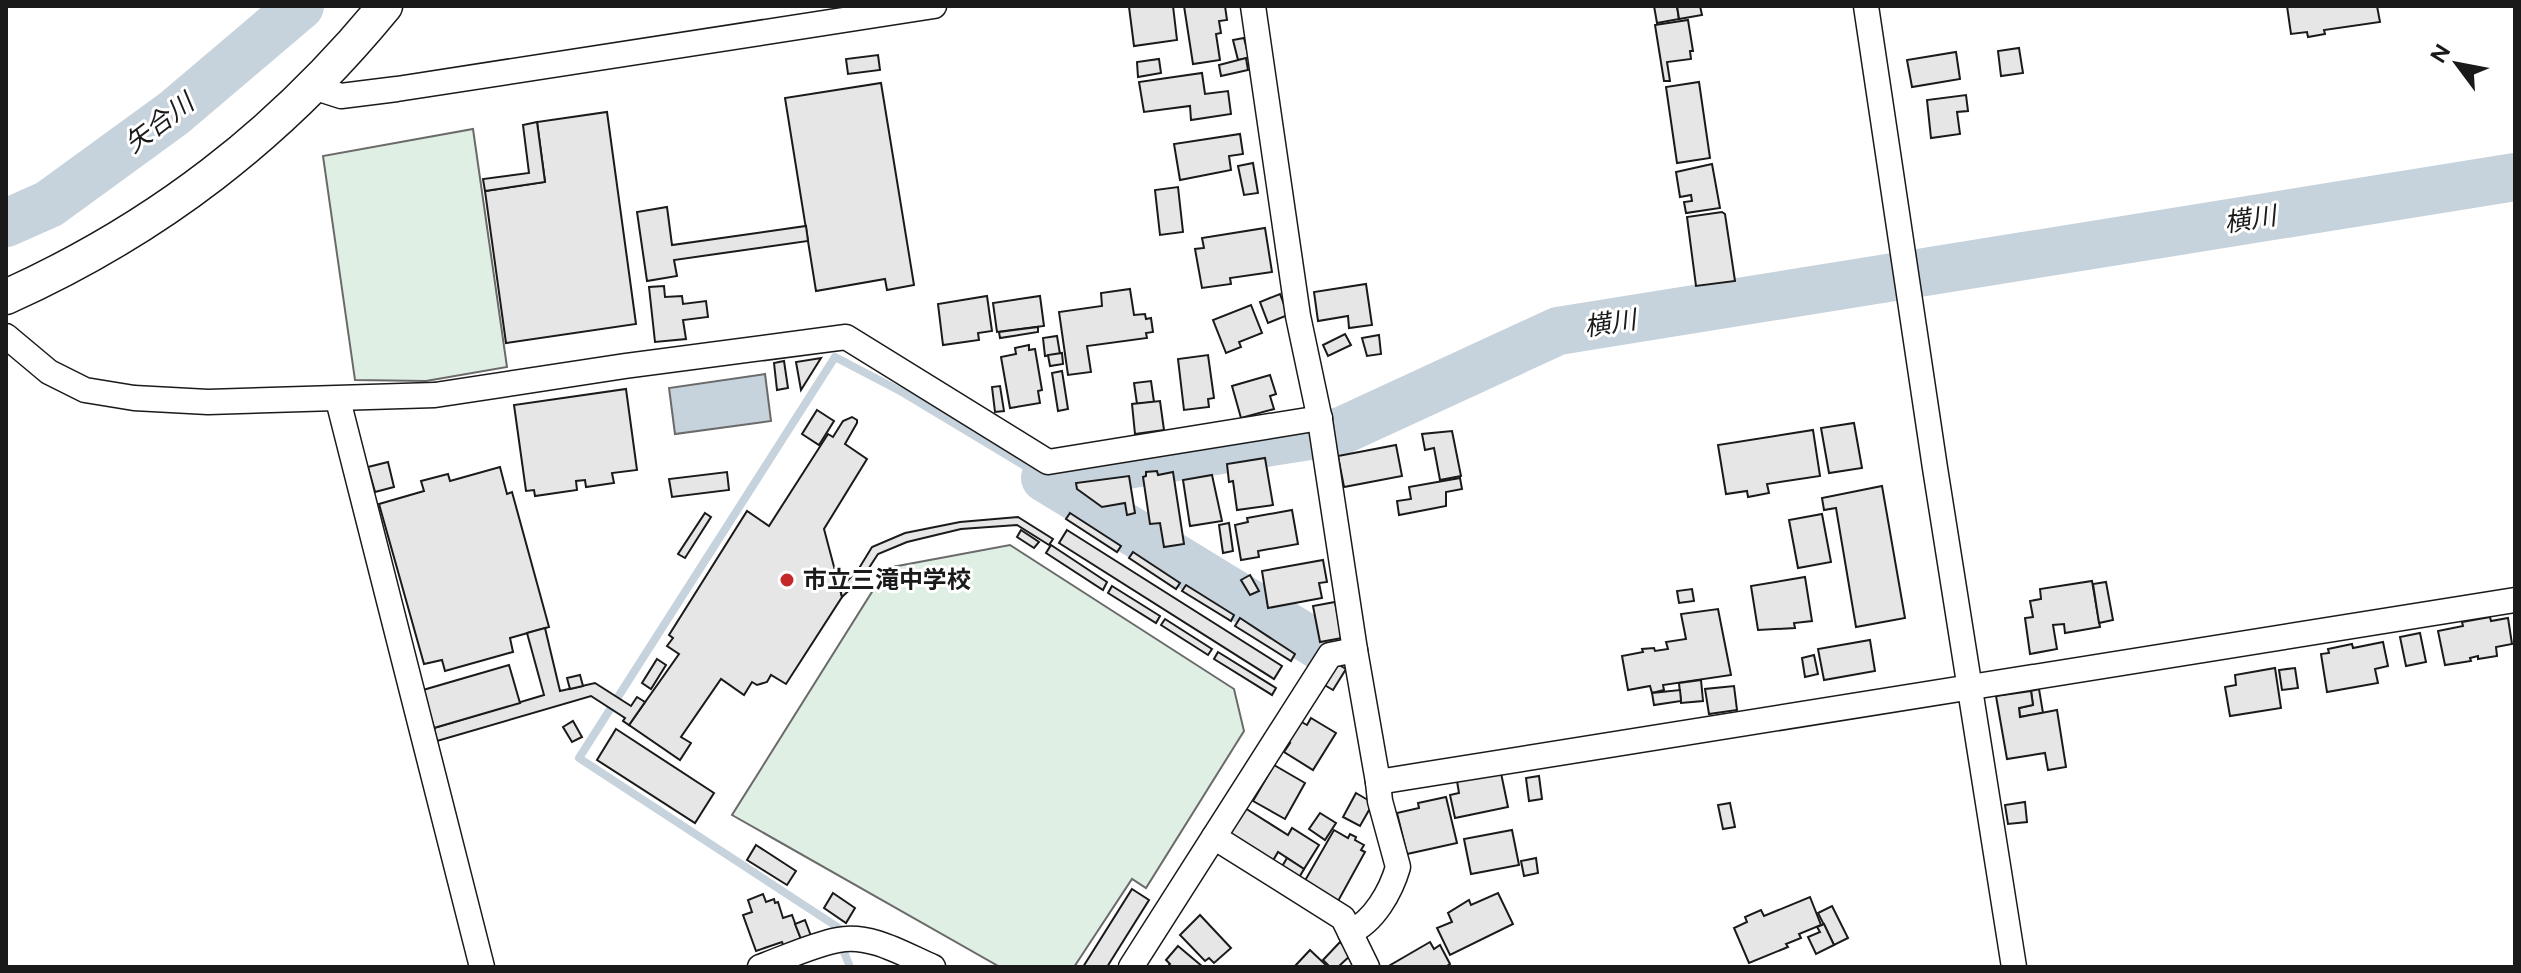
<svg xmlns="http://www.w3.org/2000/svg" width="2521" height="973" font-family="Figtree,'Noto Sans JP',sans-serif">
	<rect width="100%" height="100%" fill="#fff"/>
	<g fill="#e0efe3" stroke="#6a6a6a" stroke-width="2">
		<path d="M473 129 507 367 426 381 355 380 323 156Z"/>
		<path d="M1010 545 1234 689 1244 731 1146 888 1132 879 1074 967H1000L732 815 887 568Z"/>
	</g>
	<path fill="#c6d2dc" stroke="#6a6a6a" stroke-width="2" d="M765 374 771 421 675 434 669 388Z"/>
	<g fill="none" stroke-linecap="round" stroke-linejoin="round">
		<g stroke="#c6d2dc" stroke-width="8">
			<path d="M842 930 579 758 835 357 902 392 1045 478"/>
			<path d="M844 952 850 967"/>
		</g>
		<g stroke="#c6d2dc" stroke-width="48">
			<path d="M6 223 49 204 174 113 300 6"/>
			<path d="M1323 648 1045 478 1341 431 1558 331 2515 177"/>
		</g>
	</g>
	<g fill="#e6e6e6" stroke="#1a1a1a" stroke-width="2">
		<path d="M1141 6H1173L1177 40 1134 46 1129 7Z"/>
		<path d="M1184 6H1225L1227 20 1219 21 1221 33 1216 34 1220 60 1193 64Z"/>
		<path d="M1654 6H1677L1679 19 1657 23Z"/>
		<path d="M1677 6H1700L1702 15 1679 19Z"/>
		<path d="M2287 6H2377L2380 22 2324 30 2325 34 2308 37 2307 32 2291 34Z"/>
		<path d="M1688 20 1693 51H1690L1691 59 1667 62 1670 81H1664L1655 25Z"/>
		<path d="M1244 38 1249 58 1238 60 1233 40Z"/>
		<path d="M2019 48 2023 73 2001 76 1998 51Z"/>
		<path d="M1956 52 1960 79 1912 87 1907 60Z"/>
		<path d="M878 55 880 70 848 74 846 59Z"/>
		<path d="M1246 58 1248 70 1221 76 1219 65Z"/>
		<path d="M1159 59 1161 73 1138 77 1137 62Z"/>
		<path d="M1202 73 1205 94 1228 91 1231 114 1191 120 1190 106 1144 112 1139 82Z"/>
		<path d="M1699 82 1710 158 1677 163 1666 87Z"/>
		<path d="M881 83 914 285 887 290 885 279 816 291 785 98Z"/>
		<path d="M1966 95 1968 111 1957 112 1960 134 1931 138 1927 100Z"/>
		<path d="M607 112 636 324 506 343 485 191 545 182 537 122Z"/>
		<path d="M537 122 545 182 485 191 483 179 529 173 523 125Z"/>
		<path d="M1240 134 1243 154 1229 156 1231 170 1180 180 1174 144Z"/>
		<path d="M1253 163 1258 193 1244 195 1238 166Z"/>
		<path d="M1712 164 1720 208 1686 213 1684 202 1692 201 1691 195 1680 197 1676 172Z"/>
		<path d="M1178 187 1183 232 1160 235 1155 190Z"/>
		<path d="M667 207 672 245 806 226 808 241 674 260 677 276 647 281 637 212Z"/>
		<path d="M1722 212 1725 214 1735 281 1696 286 1687 217Z"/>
		<path d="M1265 228 1272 272 1230 278 1231 284 1202 288 1195 249 1204 248 1202 238Z"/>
		<path d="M1366 284 1372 325 1349 328 1348 316 1318 321 1314 292Z"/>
		<path d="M664 286 665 297 682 296 683 304 706 301 708 317 683 320 686 339 655 342 649 287Z"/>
		<path d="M1130 289 1134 315 1145 314 1146 319 1151 318 1153 332 1146 333 1147 338 1087 346 1091 372 1068 375 1059 312 1102 306 1101 293Z"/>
		<path d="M1280 294 1288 315 1268 323 1260 302Z"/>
		<path d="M987 296 992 331 978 333 979 340 943 345 938 304Z"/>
		<path d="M1040 296 1044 326 997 332 993 303Z"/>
		<path d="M1251 305 1262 333 1239 342 1241 347 1226 353 1213 320Z"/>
		<path d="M1038 327V332L1000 338 999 332Z"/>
		<path d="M1345 334 1351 345 1328 356 1323 345Z"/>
		<path d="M1379 335 1381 354 1367 356 1362 338Z"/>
		<path d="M1057 336 1060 354 1045 356 1043 338Z"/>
		<path d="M1029 345V350L1035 349 1042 390 1038 391 1040 403 1010 408 1001 357 1016 354 1015 348Z"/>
		<path d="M1062 353 1063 364 1050 366 1048 355Z"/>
		<path d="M1208 355 1214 398 1208 399 1209 407 1184 410 1178 359Z"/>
		<path d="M821 358 801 390 796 362Z"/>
		<path d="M784 361 788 388 777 390 774 363Z"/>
		<path d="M1062 371 1068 409 1058 411 1052 373Z"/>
		<path d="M1270 375 1276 394 1270 396 1274 409 1241 418 1232 386Z"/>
		<path d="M1151 381 1154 402 1137 404 1134 383Z"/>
		<path d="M1000 386 1004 411 995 412 992 387Z"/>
		<path d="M626 389 637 470 612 473 614 483 586 487 585 480 576 481 577 490 535 496 534 490 526 491 514 405Z"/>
		<path d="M1160 401 1164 430 1135 434 1132 404Z"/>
		<path d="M817 410 834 421 819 445 802 434Z"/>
		<path d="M852 417 857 420V423L845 444 867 459 824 529 842 597 786 684 771 675 767 682 757 685 752 682 744 695 721 679 681 737 691 743 680 760 629 725 679 654 667 646 673 638 669 635 747 511 769 526 828 434 833 437 843 421Z"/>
		<path d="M1854 423 1862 468 1829 473 1821 428Z"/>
		<path d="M1813 430 1820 476 1767 484 1769 493 1748 497 1747 491 1726 494 1718 445Z"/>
		<path d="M1452 431 1461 476 1440 480 1434 448 1425 450 1422 434Z"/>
		<path d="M1396 445 1402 476 1344 487 1338 456Z"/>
		<path d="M1265 458 1273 505 1237 510 1233 481 1229 482 1227 464Z"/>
		<path d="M388 462 394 487 375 492 368 467Z"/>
		<path d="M500 467 507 494 512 492 549 627 510 638 513 652 509 653 445 671 442 660 424 664 379 504 424 491 421 481 448 474 450 481Z"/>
		<path d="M1157 471 1158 475 1173 472 1184 544 1164 547 1160 523 1150 524 1143 477 1146 476V472Z"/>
		<path d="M727 472 729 490 672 497 669 479Z"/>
		<path d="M1212 475 1222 521 1190 526 1183 480Z"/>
		<path d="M1129 476 1135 513 1127 515 1125 503 1102 507 1077 489 1076 483Z"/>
		<path d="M1460 478 1462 489 1446 492V506L1399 515 1397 501 1411 499 1409 487Z"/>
		<path d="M1882 486 1905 618 1856 627 1836 508 1824 510 1822 498Z"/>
		<path d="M1292 510 1298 544 1258 551 1259 557 1241 560 1235 525 1248 522 1247 518Z"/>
		<path d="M705 513 711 517 685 558 678 554Z"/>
		<path d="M1070 513 1121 546 1117 552 1066 519Z"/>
		<path d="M1822 514 1831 562 1798 568 1789 520Z"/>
		<path d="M1018 517 1053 539 1049 545 1017 525 961 529 907 542 878 554 863 577 842 597 840 588 858 570 872 547 905 533 960 522Z"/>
		<path d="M1229 523 1233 551 1223 553 1219 525Z"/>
		<path d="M1021 530 1039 542 1034 548 1017 537Z"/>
		<path d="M1067 530 1282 666 1274 679 1059 543Z"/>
		<path d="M1051 545 1107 582 1103 590 1046 553Z"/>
		<path d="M1133 552 1180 583 1176 589 1129 558Z"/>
		<path d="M1323 560 1327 582 1319 583 1322 598 1268 608 1262 571Z"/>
		<path d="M1250 575 1259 591 1250 595 1241 580Z"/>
		<path d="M1805 577 1812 621 1794 623 1795 628 1758 630 1751 586Z"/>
		<path d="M2092 581 2100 627 2065 633 2064 624 2053 625 2057 649 2030 654 2025 618 2033 617 2030 601 2041 599 2040 589Z"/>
		<path d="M2106 582 2113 620 2099 623 2093 584Z"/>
		<path d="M1186 585 1234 615 1231 621 1182 591Z"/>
		<path d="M1112 586 1160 616 1156 623 1108 593Z"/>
		<path d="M1692 589 1694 601 1679 603 1677 591Z"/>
		<path d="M1335 602 1342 638 1320 642 1313 606Z"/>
		<path d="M1718 609 1731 675 1663 685 1664 690 1652 693 1650 686 1628 690 1622 656 1643 652 1642 649 1654 648 1655 651 1668 649 1666 642 1686 639 1681 614Z"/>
		<path d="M2490 617 2491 621 2508 618 2512 644 2496 647 2497 656 2478 659V656L2470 658 2471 661 2445 665 2438 631 2463 626 2462 622Z"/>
		<path d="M1240 618 1295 654 1291 661 1235 626Z"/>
		<path d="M1165 619 1212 649 1208 655 1161 625Z"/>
		<path d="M545 628 560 691 595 683 631 706 637 697 645 702 629 725 623 721 625 718 591 696 437 741 434 728 544 695 527 633Z"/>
		<path d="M2420 633 2426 662 2406 666 2400 637Z"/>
		<path d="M1870 640 1875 671 1824 680 1818 649Z"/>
		<path d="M2383 642 2388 666 2375 669 2378 683 2327 692 2321 654 2329 653 2328 649 2352 644 2353 648Z"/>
		<path d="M1218 652 1276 688 1272 695 1214 659Z"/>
		<path d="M1814 655 1818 674 1805 677 1802 658Z"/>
		<path d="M657 659 666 665 651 689 642 683Z"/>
		<path d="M1334 662 1346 669 1333 690 1321 683Z"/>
		<path d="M509 665 520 703 434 728 423 690Z"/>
		<path d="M2275 668 2281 708 2230 716 2225 687 2236 685 2235 675Z"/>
		<path d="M2295 668 2298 688 2282 690 2279 670Z"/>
		<path d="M580 675 583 686 570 689 567 678Z"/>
		<path d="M1701 680 1703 701 1681 703 1679 683Z"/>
		<path d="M1734 686 1737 710 1709 714 1705 689Z"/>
		<path d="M2039 689 2043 713 2020 717 2019 708 2033 705 2031 691Z"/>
		<path d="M1680 690 1681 701 1654 705 1652 693Z"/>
		<path d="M2031 691 2033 705 2019 708 2020 717 2057 710 2066 767 2048 770 2045 753 2007 759 1996 696Z"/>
		<path d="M1311 718 1336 733 1313 770 1284 752 1290 743 1285 741 1298 720 1307 725Z"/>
		<path d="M573 721 582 737 572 742 563 727Z"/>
		<path d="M616 729 714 793 695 823 597 760Z"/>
		<path d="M1274 765 1305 783 1285 819 1253 801Z"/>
		<path d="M1501 773 1508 807 1455 818 1450 795 1459 793 1457 781Z"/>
		<path d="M1539 776 1542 799 1529 801 1526 778Z"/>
		<path d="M1356 793 1373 803 1360 826 1343 817Z"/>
		<path d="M1446 797 1457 843 1407 854 1397 813 1419 808 1418 803Z"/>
		<path d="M2025 802 2027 822 2008 824 2005 805Z"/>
		<path d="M1730 803 1735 827 1723 829 1718 805Z"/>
		<path d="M1245 808 1288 835 1292 828 1319 845 1304 869 1278 852 1271 864 1228 838Z"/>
		<path d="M1320 813 1336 823 1325 840 1309 829Z"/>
		<path d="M1334 830 1348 838 1350 834 1356 837 1355 840 1364 845 1361 850 1365 852 1337 903 1303 884Z"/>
		<path d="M1512 830 1519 865 1471 874 1464 839Z"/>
		<path d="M756 845 796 871 787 885 747 860Z"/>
		<path d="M1287 858 1304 869 1297 881 1280 870Z"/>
		<path d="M1536 858 1538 873 1524 876 1521 861Z"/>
		<path d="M1132 889 1149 900 1107 967H1083Z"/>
		<path d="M833 893 855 908 846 923 824 908Z"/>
		<path d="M1498 893 1513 924 1450 955 1437 928 1452 922 1448 913 1469 900 1471 905Z"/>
		<path d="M763 894 766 902 774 899 775 903 778 902 783 918 792 915 802 942 784 947 782 942 756 951 743 915 752 912 748 900Z"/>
		<path d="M1810 897 1821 925 1799 934 1801 938 1786 944 1788 947 1749 963 1734 928 1747 922 1745 917 1761 910 1764 916Z"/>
		<path d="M1832 906 1848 938 1834 945 1818 913Z"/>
		<path d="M1200 915 1231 948 1214 963 1209 958 1205 961 1180 935Z"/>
		<path d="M805 920 811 936 801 939 795 924Z"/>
		<path d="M1824 924 1834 945 1816 954 1808 937 1820 932 1817 927Z"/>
		<path d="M1340 942 1352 954 1338 967H1330L1323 960Z"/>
		<path d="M1430 942 1434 949 1440 945 1450 964 1445 967H1387Z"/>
		<path d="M1178 946 1203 967H1167L1170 964 1166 960Z"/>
		<path d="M1310 950 1328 967H1294Z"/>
	</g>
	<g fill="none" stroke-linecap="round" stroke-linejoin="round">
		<g stroke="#1a1a1a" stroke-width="27">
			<g id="street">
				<path d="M1253 6 1298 316 1320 420 1355 650 1378 782 2515 600"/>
				<path d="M1866 6 1935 468 2014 967"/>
				<path d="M313 87 341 96 397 89 934 6"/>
				<path d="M6 336 49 372 85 390 134 398 208 402 435 395 625 366 846 337 1048 462 1320 418"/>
				<path d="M338 400 482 967"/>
				<path d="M1214 837 1343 918 1367 967"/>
				<path d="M1350 932C1374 922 1391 891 1398 867L1380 801 1378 782"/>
				<path d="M760 967C785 958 812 945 838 940 870 933 905 955 933 967"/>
				<path d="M1131 967 1330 655 1355 650"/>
			</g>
		</g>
		<g stroke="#1a1a1a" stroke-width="37">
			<path id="secondary" d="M6 297C157 229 280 134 385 6"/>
		</g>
		<use href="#street" stroke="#fff" stroke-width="24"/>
		<use href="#secondary" stroke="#fff" stroke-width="34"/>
	</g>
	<circle fill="#c62828" stroke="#fff" stroke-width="3" cx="787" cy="580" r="8"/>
	<g text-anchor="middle" stroke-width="6" stroke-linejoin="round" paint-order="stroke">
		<g font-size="24" font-weight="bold" fill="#1a1a1a" stroke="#fff" text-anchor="start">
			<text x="803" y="588">市立三滝中学校</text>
		</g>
		<g font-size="26" font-style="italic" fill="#1a1a1a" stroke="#fff">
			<text transform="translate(159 123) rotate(-37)" y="9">矢合川</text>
			<text transform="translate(2250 219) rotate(-9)" y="9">横川</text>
			<text transform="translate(1610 323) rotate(-9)" y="9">横川</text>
		</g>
	</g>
	<rect width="2521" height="973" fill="none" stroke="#1a1a1a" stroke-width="16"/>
	<g transform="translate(2457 64) rotate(302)" stroke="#ffffff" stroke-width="6" paint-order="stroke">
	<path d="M0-6L14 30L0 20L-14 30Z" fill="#1a1a1a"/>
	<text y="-12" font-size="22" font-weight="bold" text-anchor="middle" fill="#1a1a1a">N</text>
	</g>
</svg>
